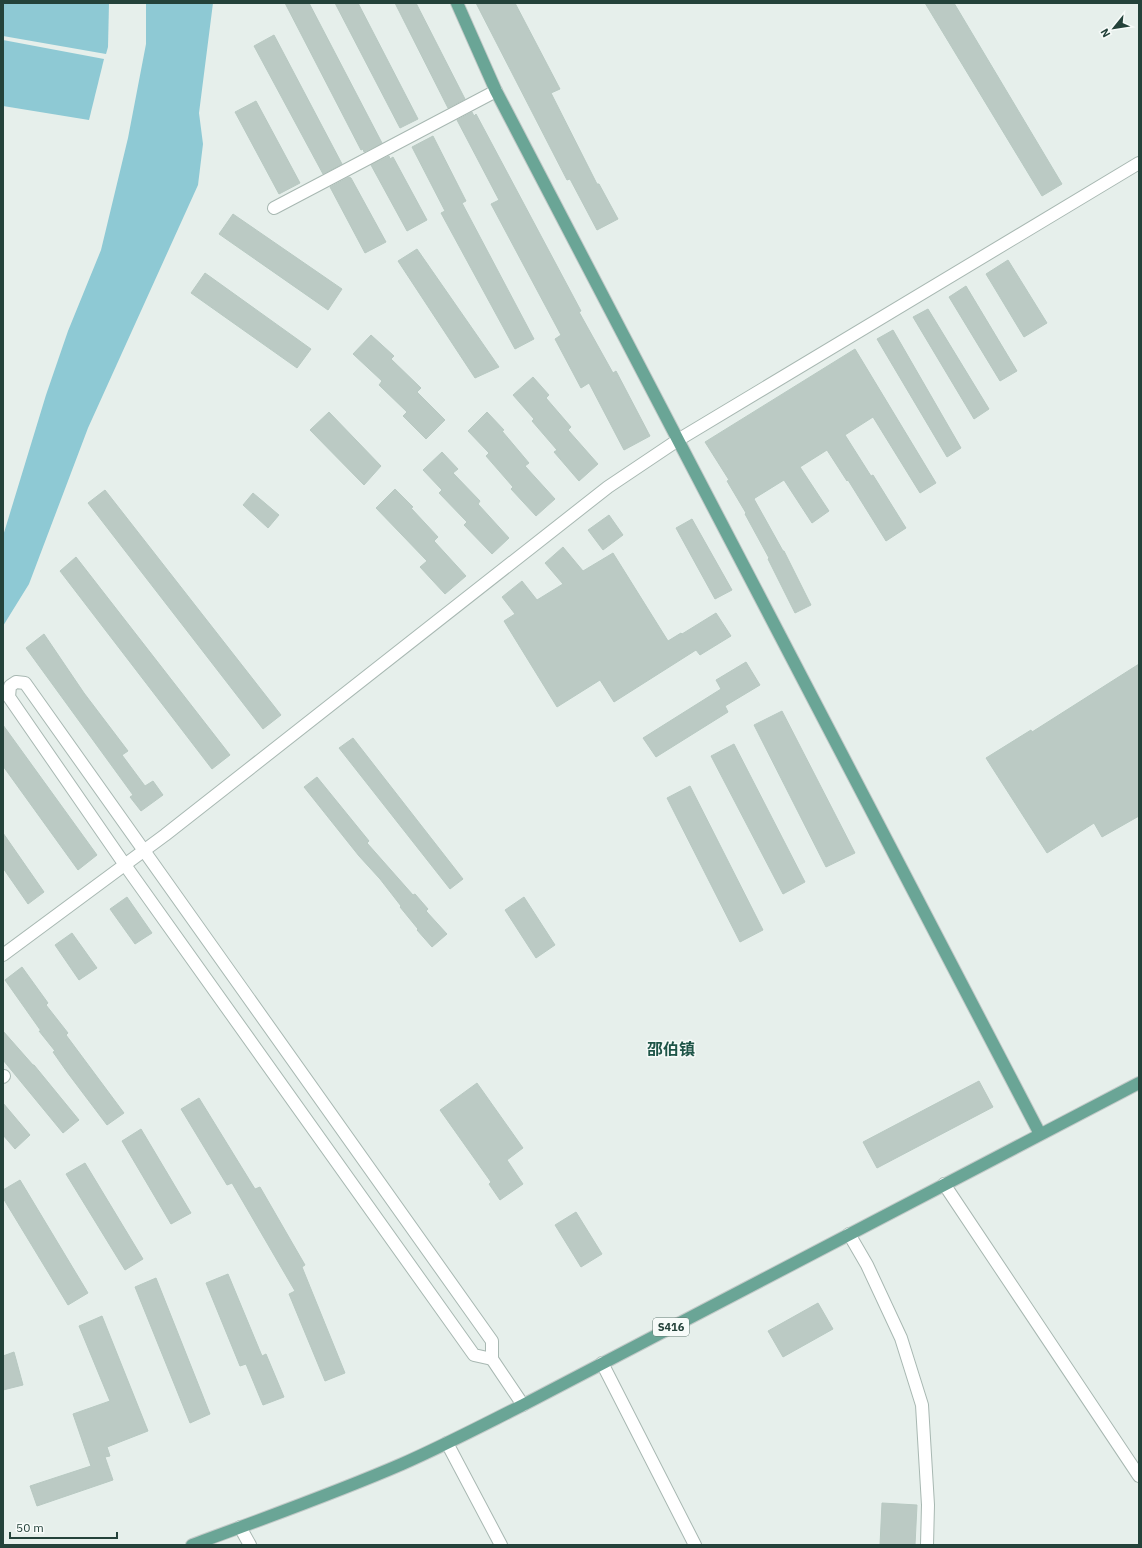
<svg xmlns="http://www.w3.org/2000/svg" width="1142" height="1548" font-family="'IBM Plex Sans','Noto Sans SC',sans-serif">
	<rect width="100%" height="100%" fill="#e6efeb"/>
	<g fill="#8ec9d4">
		<path d="M3 3H109L108 47 106 54 3 36Z"/>
		<path d="M146 3H213L199 113 203 144 198 185 88 428 29 584 3 626V536L46 395 68 331 101 250 128 138 146 44Z"/>
		<path d="M3 40 104 59 89 120 3 106Z"/>
	</g>
	<g fill="#bbcac4" stroke="#b8c9c2">
		<path d="M285 3H309L382 143 364 152 363 149 361 150Z"/>
		<path d="M335 3H358L418 119 400 128Z"/>
		<path d="M395 3H416L465 99 448 108Z"/>
		<path d="M476 3H515L560 89 551 93 597 184H599L618 219 597 230 570 179 567 180Z"/>
		<path d="M925 3H954L1062 184 1042 196Z"/>
		<path d="M274 35 342 164 323 174 254 46Z"/>
		<path d="M256 101 300 183 279 194 235 112Z"/>
		<path d="M472 112 474 116 476 114 581 311 579 312 613 373 616 371 650 436 624 450 589 383 581 388 555 339 561 335 491 204 499 200 457 120Z"/>
		<path d="M433 136 466 201 462 203 534 339 515 349 441 213 445 211 412 147Z"/>
		<path d="M389 156 390 159 393 157 427 220 407 231 371 165Z"/>
		<path d="M349 177 351 178 386 242 365 253 330 187Z"/>
		<path d="M233 214 342 289 328 310 219 234Z"/>
		<path d="M417 249 499 367 475 378 398 261Z"/>
		<path d="M1008 260 1047 323 1024 337 986 274Z"/>
		<path d="M205 273 311 349 297 368 191 293Z"/>
		<path d="M966 286 1017 371 1000 381 949 297Z"/>
		<path d="M928 309 989 409 974 419 913 317Z"/>
		<path d="M893 330 961 448 947 457 877 339Z"/>
		<path d="M371 335 394 356 391 359 421 388 417 392 445 420 426 439 403 416 407 412 379 385 382 381 353 354Z"/>
		<path d="M855 349 936 483 920 493 873 417 845 435 871 476 873 475 906 528 886 541 848 480 847 481 827 450 800 467 829 511 812 523 784 480 755 498 754 499 783 551H784L811 605 795 613 768 559 769 558 745 514 746 513 727 481 729 480 705 442Z"/>
		<path d="M533 377 549 395 546 398 571 427 568 430 598 464 579 481 554 452 557 450 532 421 534 419 513 395Z"/>
		<path d="M329 412 381 466 364 485 310 430Z"/>
		<path d="M487 412 504 430 502 431 529 463 525 466 555 499 536 516 511 489 513 487 486 456 489 453 468 431Z"/>
		<path d="M442 452 458 469 453 473 480 501 478 504 509 538 492 554 464 525 467 522 439 493 442 490 423 470Z"/>
		<path d="M395 489 413 507 411 508 438 537 434 541 466 576 445 594 420 567 427 561 376 508Z"/>
		<path d="M105 490 281 715 263 729 88 503Z"/>
		<path d="M253 493 279 515 268 528 243 505Z"/>
		<path d="M609 515 623 535 603 550 588 530Z"/>
		<path d="M692 519 732 590 715 599 676 528Z"/>
		<path d="M563 547 583 571 613 553 668 641 681 633 682 634 716 613 731 636 700 655 696 650 614 702 600 680 557 707 504 621 515 614 502 597 522 581 537 600 563 584 545 563Z"/>
		<path d="M76 557 230 755 212 769 60 571Z"/>
		<path d="M44 634 84 693 128 751 122 755 145 786 153 781 163 795 141 811 130 797 133 795 26 648Z"/>
		<path d="M746 662 760 685 725 706 728 712 656 757 643 738 721 689 716 680Z"/>
		<path d="M1139 664V816L1102 837 1094 823 1047 853 986 758 1031 730 1032 732Z"/>
		<path d="M782 711 855 853 826 867 754 725Z"/>
		<path d="M3 725 97 855 78 870 3 766Z"/>
		<path d="M353 738 463 879 450 889 339 748Z"/>
		<path d="M734 744 805 882 783 894 711 756Z"/>
		<path d="M317 777 369 841 367 843 413 895 415 894 428 909 426 911 447 934 432 947 417 930 418 929 400 907 401 906 380 879 359 856 304 787Z"/>
		<path d="M690 786 763 930 740 942 667 798Z"/>
		<path d="M3 833 44 892 28 904 3 868Z"/>
		<path d="M127 897 152 933 135 944 110 909Z"/>
		<path d="M524 897 555 945 536 958 505 910Z"/>
		<path d="M72 933 97 968 79 980 55 945Z"/>
		<path d="M22 967 48 1003 46 1005 68 1033 66 1035 124 1113 107 1125 67 1072 53 1052 55 1051 39 1031H41L5 980Z"/>
		<path d="M3 1031 33 1065H34L79 1120 63 1133 3 1060Z"/>
		<path d="M979 1081 993 1107 877 1168 863 1142Z"/>
		<path d="M477 1083 523 1148 507 1160 523 1184 500 1200 489 1184 491 1182 440 1110Z"/>
		<path d="M199 1098 255 1189 260 1187 305 1265 302 1267 345 1373 325 1381 289 1294 295 1291 232 1183 227 1185 181 1109Z"/>
		<path d="M3 1103 30 1135 15 1149 3 1135Z"/>
		<path d="M141 1129 191 1213 171 1224 122 1141Z"/>
		<path d="M85 1163 143 1259 125 1270 66 1174Z"/>
		<path d="M20 1180 88 1293 68 1305 3 1198V1190Z"/>
		<path d="M576 1212 602 1254 581 1267 555 1225Z"/>
		<path d="M228 1274 262 1356 266 1354 284 1397 263 1405 246 1364 240 1366 206 1283Z"/>
		<path d="M156 1278 210 1414 190 1423 135 1287Z"/>
		<path d="M818 1303 833 1329 783 1357 768 1331Z"/>
		<path d="M102 1316 148 1431 107 1447 110 1456 105 1457 113 1480 37 1506 30 1486 91 1466 73 1414 110 1401 79 1326Z"/>
		<path d="M14 1352 23 1385 3 1390V1356Z"/>
		<path d="M882 1503 917 1505 915 1545H880Z"/>
	</g>
	<g fill="none" stroke-linecap="round" stroke-linejoin="round">
		<g stroke="#a8b8b2" stroke-width="14">
			<g id="minor">
				<path d="M274 208 496 91"/>
				<path d="M16 682 25 683 492 1341V1359L474 1355 125 865 9 697 10 686Z"/>
				<path d="M3 955 165 835 608 487 678 440 1139 163"/>
				<path d="M3 1077 4 1076"/>
				<path d="M944 1184 1139 1476"/>
				<path d="M849 1234 867 1265 901 1338 922 1405 928 1505 927 1545"/>
				<path d="M492 1359 523 1405"/>
				<path d="M602 1363 695 1545"/>
				<path d="M447 1443 501 1545"/>
				<path d="M240 1527 250 1545"/>
			</g>
		</g>
		<g stroke="#c2cac8" stroke-width="14">
			<g id="major">
				<path d="M457 3 496 91 1040 1134"/>
				<path d="M192 1545C262 1519 333 1494 402 1464 443 1446 483 1425 523 1405L1139 1083"/>
			</g>
		</g>
		<use href="#minor" stroke="#fff" stroke-width="12"/>
		<use href="#major" stroke="#6aa596" stroke-width="12"/>
	</g>
	<g text-anchor="middle" stroke-width="3" stroke-linejoin="round" paint-order="stroke">
		<rect fill="#f7fbf9" stroke="#637a73" stroke-width="1" x="653" y="1318" width="36" height="18" rx="3"/>
		<g font-size="11" font-weight="bold" fill="#24423a">
			<text x="671" y="1331">S416</text>
		</g>
		<g font-size="16" font-weight="bold" fill="#1f5548" stroke="#f7fbf9">
			<text x="671" y="1055">邵伯镇</text>
		</g>
	</g>
	<rect width="1142" height="1548" fill="none" stroke="#24423a" stroke-width="8"/>
	<g transform="translate(1114 28) rotate(240)" stroke="#f7fbf9" stroke-width="3" paint-order="stroke">
	<path d="M0-3L7 15L0 10L-7 15Z" fill="#24423a"/>
	<text y="-6" font-size="11" font-weight="bold" text-anchor="middle" fill="#24423a">N</text>
	</g>
	<path d="M10 1532v6h107v-6" fill="none" stroke="#24423a" stroke-width="2"/>
	<text x="16" y="1532" font-size="12" fill="#24423a" stroke="#f7fbf9" stroke-width="3" paint-order="stroke">50 m</text>
</svg>
